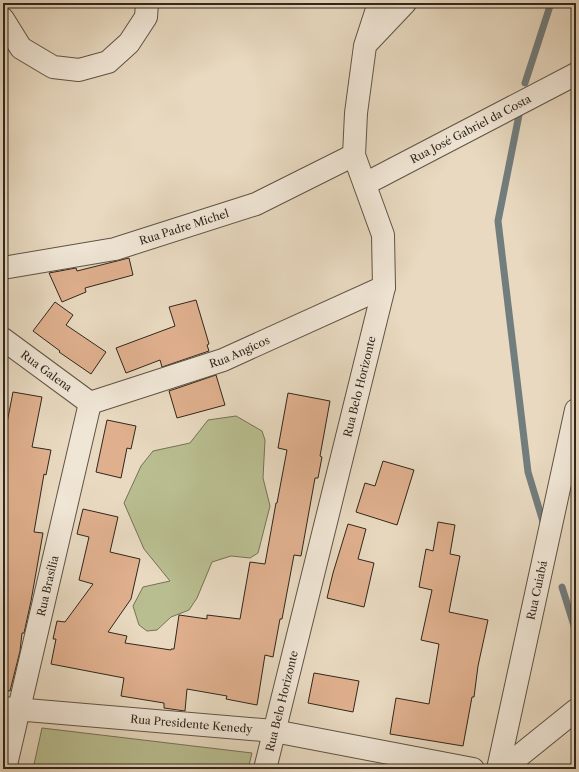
<svg xmlns="http://www.w3.org/2000/svg" width="579" height="772" font-family="'Libre Caslon Text',serif">
	<rect width="100%" height="100%" fill="#e8d9c0"/>
	<filter id="stains"><feTurbulence type="fractalNoise" baseFrequency=".005" numOctaves="4"/><feColorMatrix values="0 0 0 0 .2 0 0 0 0 .09 0 0 0 0 .02 0 0 0 .5 -.17"/></filter>
	<radialGradient id="worn" r=".72"><stop offset=".6" stop-color="#630" stop-opacity="0"/><stop offset="1" stop-color="#630" stop-opacity=".3"/></radialGradient>
	<g fill="#b9be90" stroke="#757256">
		<path d="M236 416 262 431 265 440 263 478 270 506 258 553 250 558 231 556 212 562 197 598 189 610 171 617 157 630 147 631 139 625 133 606 143 587 170 581 144 549 124 503 141 466 153 451 190 443 208 420Z"/>
		<path d="M42 728 252 753 248 769H33Z"/>
	</g>
	<g fill="none" stroke-linecap="round" stroke-linejoin="round">
		<g stroke="#727d7d" stroke-width="7">
			<path d="M525 83 550 6 552 3"/>
			<path d="M519 115 498 221 528 472 544 525"/>
			<path d="M562 587 576 632"/>
		</g>
	</g>
	<g fill="#e0b08e" stroke="#31271c">
		<path d="M129 258 133 275 85 288 86 292 62 302 49 273 76 268 77 271Z"/>
		<path d="M196 300 209 344 207 345 209 351 162 367 160 360 126 373 116 348 175 326 169 307Z"/>
		<path d="M55 302 73 315 66 325 106 352 91 374 59 352 60 351 33 331Z"/>
		<path d="M216 375 225 405 177 418 169 391Z"/>
		<path d="M13 392 42 397 32 447 51 450 46 475 44 474 34 532 43 533 31 601 24 633H22L20 651 10 691 3 690V443Z"/>
		<path d="M288 393 330 401 320 456 322 457 318 478H315L301 556 294 555 282 619H280L273 657 265 655 257 705 226 699 227 696 187 689 185 711 164 708V703L121 696 124 678 51 664 56 639H53L57 621 65 622 93 584 79 580 89 537 77 534 83 509 118 517 110 552 140 559 131 599 108 632 127 636 125 643 171 650V649H174L179 615 207 619V615L240 619 250 562 265 564 276 503H277L287 450 278 448Z"/>
		<path d="M107 420 136 426 131 449 127 448 121 478 96 472Z"/>
		<path d="M383 461 414 470 397 525 356 512 365 483 375 486Z"/>
		<path d="M438 522 455 525 450 554 460 556 449 612 488 620 478 666 474 697H472L463 746 390 734 396 698 429 704 439 644 421 640 432 590 419 587 426 549 433 551Z"/>
		<path d="M348 524 366 529 358 559 374 563 364 607 327 598 333 573Z"/>
		<path d="M314 673 359 681 353 712 308 703Z"/>
	</g>
	<g fill="none" stroke-linecap="round" stroke-linejoin="round">
		<g stroke="#5f5445" stroke-width="24">
			<g id="minor">
				<path d="M3 19 21 48 53 67 79 70 108 62 129 43 146 17 147 3"/>
				<path d="M369 41 405 3"/>
				<path id="s1" d="M365 184 576 74"/>
				<path id="s2" d="M3 268 115 249 256 204 354 155"/>
				<path id="s3" d="M3 339 90 403"/>
				<path id="s4" d="M90 403 223 360 384 287"/>
				<path id="s5" d="M3 708 274 731 473 769"/>
				<path id="s6" d="M5 769 90 403"/>
				<path id="s7" d="M265 769 384 287 383 235 354 155 356 113 365 46 379 3"/>
				<path id="s8" d="M498 769 576 410"/>
				<path d="M503 769 576 710"/>
			</g>
		</g>
		<use href="#minor" stroke="#f0e6d6" stroke-width="22"/>
	</g>
	<g text-anchor="middle" stroke-width="4" stroke-linejoin="round" paint-order="stroke">
		<g font-size="11" fill="#31271c" stroke="#f0e6d6">
			<text dy="4" stroke="none"><textPath href="#s1" startOffset="119">Rua José Gabriel da Costa</textPath></text>
			<text dy="4" stroke="none"><textPath href="#s2" startOffset="186">Rua Padre Michel</textPath></text>
			<text dy="4" stroke="none"><textPath href="#s4" startOffset="158">Rua Angicos</textPath></text>
			<text dy="4" stroke="none"><textPath href="#s3" startOffset="54">Rua Galena</textPath></text>
			<text dy="4" stroke="none"><textPath href="#s7" startOffset="394">Rua Belo Horizonte</textPath></text>
			<text dy="4" stroke="none"><textPath href="#s6" startOffset="188">Rua Brasília</textPath></text>
			<text dy="4" stroke="none"><textPath href="#s8" startOffset="183">Rua Cuiabá</textPath></text>
			<text dy="4" stroke="none"><textPath href="#s7" startOffset="70">Rua Belo Horizonte</textPath></text>
			<text dy="4" stroke="none"><textPath href="#s5" startOffset="189">Rua Presidente Kenedy</textPath></text>
		</g>
	</g>
	<rect width="579" height="772" fill="none" stroke="#e8d9c0" stroke-width="16"/>
	<rect x="4" y="4" width="571" height="764" fill="none" stroke="#31271c" stroke-width="2"/>
	<rect x="8" y="8" width="563" height="756" fill="none" stroke="#31271c"/>
	<rect width="100%" height="100%" filter="url(#stains)"/>
	<rect width="100%" height="100%" fill="url(#worn)"/>
</svg>
